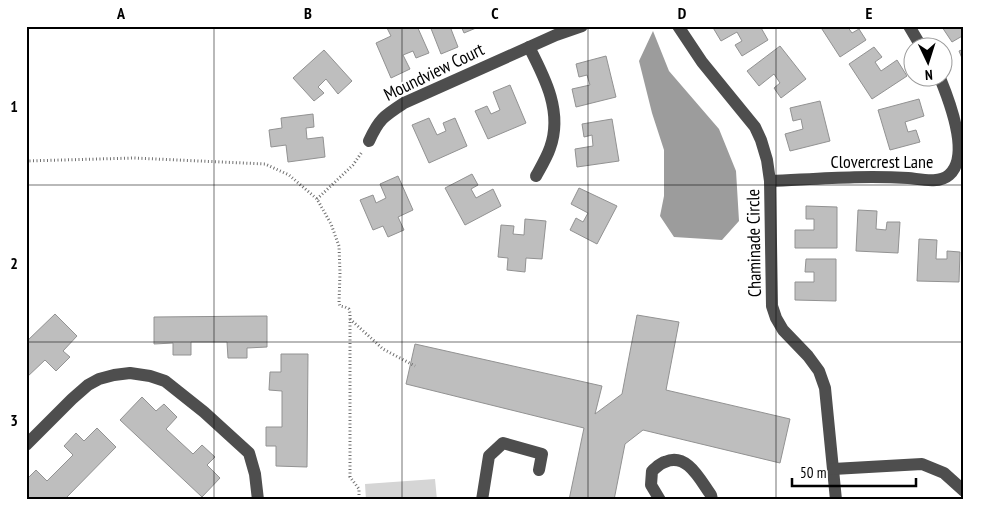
<svg xmlns="http://www.w3.org/2000/svg" width="990" height="526" font-family="'PT Sans Narrow',sans-serif">
	<rect width="100%" height="100%" fill="#fff"/>
	<path fill="#d5d5d5" d="M435 479 437 500H366L365 484Z"/>
	<path fill="#9c9c9c" d="M653 31 669 71 719 129 736 171 739 221 722 240 674 237 660 216 664 196V150L652 113 639 61Z"/>
	<g fill="#bebebe" stroke="#929292">
		<path d="M386 26H406V27L409 26H417L429 53 416 58 413 51 403 55 410 69 391 78 376 43 391 36Z"/>
		<path d="M430 26H458L451 29 458 47 441 54Z"/>
		<path d="M461 26H475L476 28 464 33Z"/>
		<path d="M712 26H760L768 40 742 56 735 45 742 41 737 32 721 41Z"/>
		<path d="M820 26H847L852 33 859 29 866 40 840 57Z"/>
		<path d="M944 26H964V35L952 42 942 27Z"/>
		<path d="M780 46 806 79 781 98 774 88 780 83 774 74 759 86 747 71Z"/>
		<path d="M874 47 882 57 875 62 881 71 897 60 907 76 872 99 849 64Z"/>
		<path d="M964 49V63L959 51Z"/>
		<path d="M324 50 352 81 338 94 326 79 318 87 324 93 314 101 293 78Z"/>
		<path d="M606 56 616 97 576 107 572 89 590 85 587 75 579 77 576 64Z"/>
		<path d="M510 85 526 123 488 139 475 111 487 106 491 114 500 110 493 92Z"/>
		<path d="M919 99 924 116 905 122 908 132 916 130 920 142 890 150 878 110Z"/>
		<path d="M820 101 830 141 790 151 785 134 803 129 801 119 793 121 790 108Z"/>
		<path d="M313 114 314 127 306 128 307 139 323 137 325 157 288 162 286 145 271 147 269 130 282 128 281 118Z"/>
		<path d="M429 118 437 135 446 131 443 123 455 118 467 146 429 163 412 125Z"/>
		<path d="M612 119 619 161 577 167 575 149 593 146 592 135 584 137 582 124Z"/>
		<path d="M472 174 478 185 471 189 476 198 493 189 501 206 465 225 445 188Z"/>
		<path d="M398 176 413 210 398 217 404 230 388 237 383 226 373 230 360 200 373 195 376 203 386 198 380 184Z"/>
		<path d="M579 188 617 206 597 244 570 230 576 218 583 222 588 213 571 204Z"/>
		<path d="M806 206 837 207V248H795V230H814V219H806Z"/>
		<path d="M858 210 877 211 876 229 886 230 887 222H900L898 253 856 251Z"/>
		<path d="M525 219 546 221 542 259 526 258 525 272 507 270 508 258 498 257 501 225 514 226 513 234 524 235Z"/>
		<path d="M919 239 937 240 936 259H947V251L960 252 959 282 917 281Z"/>
		<path d="M806 259H836V301L795 300V282H814V272H805Z"/>
		<path d="M55 314 77 336 63 351 70 357 56 371 45 360 26 378V342Z"/>
		<path d="M637 315 679 322 666 390 790 419 780 463 643 430 625 444 614 500H569L584 428 406 384 415 344 602 386 595 414 622 394Z"/>
		<path d="M267 316V347L247 348V358H228L227 342H191V355H173V343L154 344V317Z"/>
		<path d="M281 354H308L307 467 276 466V446H266V427H282V391L269 390 270 372H281Z"/>
		<path d="M142 397 156 411 164 404 177 417 166 429 193 454 202 445 215 457 207 465 220 478 202 497 120 420Z"/>
		<path d="M97 428 116 447 64 500H26V494L29 491 26 488V480L36 470 47 481 73 455 64 446 76 433 84 441Z"/>
	</g>
	<g fill="none" stroke-linecap="round" stroke-linejoin="round">
		<g stroke="#707070" stroke-width="3" stroke-dasharray="1 2.5" stroke-linecap="butt">
			<path d="M26 161 134 158 265 164 289 175 317 199 331 224 339 246 340 273 339 303 340 306 345 307 349 309 350 313V477L359 489V500"/>
			<path d="M317 199 353 165 362 152"/>
			<path d="M350 319 383 349 415 366"/>
		</g>
		<g stroke="#4e4e4e" stroke-width="12">
			<path d="M678 26 702 62 755 127 761 140 767 160 770 181 772 306 776 318 783 330 808 356 819 371 825 388 836 500"/>
			<path d="M909 26 922 48"/>
			<path d="M529 47C545 78 563 112 550 148 547 157 541 167 536 176"/>
			<path d="M369 141C379 119 384 116 404 103L556 35 582 26"/>
			<path d="M770 181C816 179 862 175 908 178 920 179 939 184 949 175 971 156 949 100 940 78"/>
			<path d="M26 445 72 399 88 385 99 379 114 375 130 373 150 376 165 381 204 412 249 453 255 474 258 500"/>
			<path d="M833 469 922 464 944 473 964 491"/>
			<path d="M482 500 489 456 503 443 542 454 539 470"/>
			<path d="M660 500 651 485 652 471C656 468 660 463 665 462 687 452 700 480 711 495L712 500"/>
		</g>
	</g>
	<path fill="none" stroke="#000" stroke-width="1" stroke-opacity="0.55" d="M214 26V500M402 26V500M588 26V500M776 26V500M26 185H964M26 342H964"/>
	<g text-anchor="middle" stroke-width="4" stroke-linejoin="round" paint-order="stroke">
		<g font-size="18" fill="#000" stroke="#fff">
			<text transform="translate(434 72) rotate(-26)" y="6">Moundview Court</text>
			<text x="882" y="168">Clovercrest Lane</text>
			<text transform="translate(754 243) rotate(-91)" y="6">Chaminade Circle</text>
		</g>
	</g>
	<rect width="990" height="526" fill="none" stroke="#ffffff" stroke-width="55"/>
	<g transform="translate(928 62) rotate(176)"><circle r="24" fill="#ffffff" stroke="#999999"/>
	<path d="M0-4L9 19L0 12L-9 19Z" fill="#000000"/>
	<text y="-8" font-size="14" font-weight="bold" text-anchor="middle" fill="#000000">N</text>
	</g>
	<path d="M792 478v8h124v-8" fill="none" stroke="#000000" stroke-width="2.5"/>
	<text x="800" y="478" font-size="15" fill="#000000" stroke="#ffffff" stroke-width="4" paint-order="stroke">50 m</text>
	<rect x="28" y="28" width="934" height="470" fill="none" stroke="#000" stroke-width="2"/>
	<g font-size="16" text-anchor="middle" font-weight="bold" fill="#000">
		<text x="121" y="19">A</text>
		<text x="308" y="19">B</text>
		<text x="495" y="19">C</text>
		<text x="682" y="19">D</text>
		<text x="869" y="19">E</text>
		<text x="14" y="112">1</text>
		<text x="14" y="269">2</text>
		<text x="14" y="426">3</text>
	</g>
</svg>
